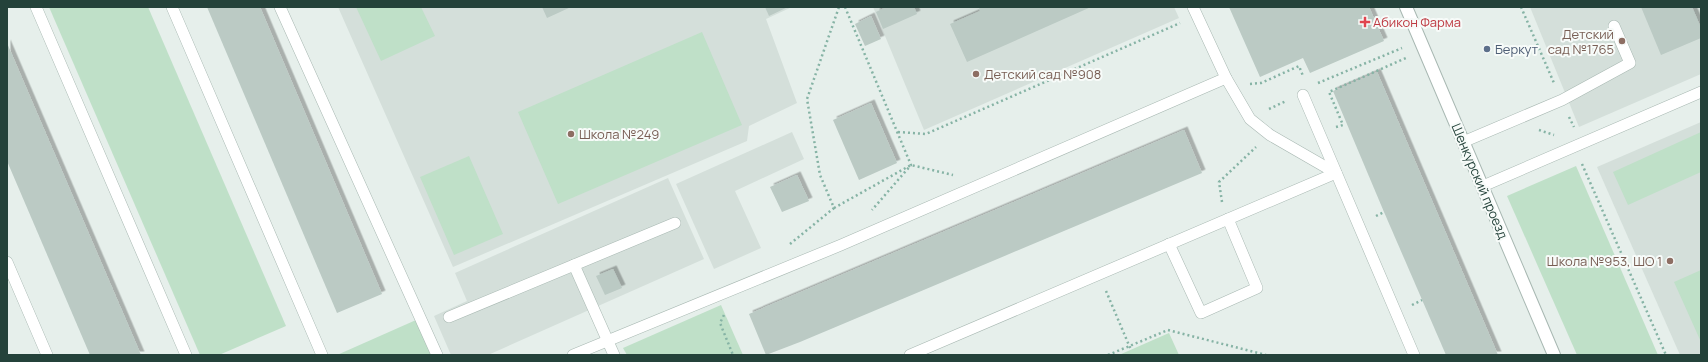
<svg xmlns="http://www.w3.org/2000/svg" width="1708" height="362" font-family="Manrope,sans-serif">
	<defs>
		<filter id="shadow"><feDropShadow dx="3.5" dy="-3.5" stdDeviation="0" flood-color="#0004"/></filter>
	</defs>
	<rect width="100%" height="100%" fill="#e6efeb"/>
	<g fill="#d4dfda">
		<path d="M338 7H792L766 19 797 103 749 126 747 141 453 267Z"/>
		<path d="M873 7H1174L1179 18 924 130Z"/>
		<path d="M1530 7H1701V74L1579 127Z"/>
		<path d="M1701 122V355H1680L1597 167Z"/>
		<path d="M792 132 804 159 735 191 761 248 714 269 676 184Z"/>
		<path d="M668 178 704 259 488 355H451L434 316 467 301 455 273Z"/>
	</g>
	<g fill="#bfe0c8">
		<path d="M49 7H148L286 326 219 355H200Z"/>
		<path d="M356 7H421L435 36 381 61Z"/>
		<path d="M702 32 742 125 558 204 518 112Z"/>
		<path d="M1701 132V172L1628 205 1613 172Z"/>
		<path d="M469 156 503 234 454 255 420 177Z"/>
		<path d="M1576 166 1658 355H1577L1507 196Z"/>
		<path d="M1701 270V342L1674 282Z"/>
		<path d="M721 305 743 355H627L623 348Z"/>
		<path d="M416 320 432 355H337Z"/>
		<path d="M1169 333 1179 355H1119Z"/>
	</g>
	<g fill="#bbcac4" filter="url(#shadow)">
		<path d="M207 7H260L382 294 337 313Z"/>
		<path d="M542 7H571L547 18Z"/>
		<path d="M765 7H788L769 16Z"/>
		<path d="M886 7H914L917 14 883 29 876 12Z"/>
		<path d="M979 7H1091L967 62 950 24 980 11Z"/>
		<path d="M1229 7H1369L1384 41 1310 73 1303 58 1260 77Z"/>
		<path d="M1641 7H1692L1701 28V38L1661 55Z"/>
		<path d="M871 16 881 39 865 46 855 24Z"/>
		<path d="M7 43 141 355H90L7 161Z"/>
		<path d="M1377 72 1498 355H1446L1384 212 1333 91Z"/>
		<path d="M871 103 897 163 859 180 833 120Z"/>
		<path d="M1184 130 1202 173 800 342 766 355 749 314Z"/>
		<path d="M797 175 809 201 782 212 770 187Z"/>
		<path d="M613 269 622 288 605 295 596 276Z"/>
	</g>
	<g fill="none" stroke-linecap="round" stroke-linejoin="round">
		<g stroke="#a8b8b2" stroke-width="12">
			<g id="service">
				<path d="M36 7 186 355"/>
				<path d="M172 7 322 355"/>
				<path d="M280 7 437 355"/>
				<path d="M1193 7 1226 78 1250 119 1270 135 1336 173"/>
				<path d="M1303 95 1414 355"/>
				<path d="M1463 142 1562 100 1630 63 1614 26"/>
				<path d="M1483 186 1701 92"/>
				<path d="M1169 244 1201 313 1257 288 1228 219"/>
				<path d="M7 262 47 355"/>
				<path d="M574 265 614 355"/>
				<path d="M449 317 675 223"/>
				<path d="M573 355 841 245 1226 78"/>
				<path d="M910 355 1336 173"/>
			</g>
		</g>
		<g stroke="#a8b8b2" stroke-width="14">
			<path id="minor" d="M1406 7 1554 355"/>
		</g>
		<g stroke="#86b3a5" stroke-width="2.5" stroke-dasharray="2 3" stroke-linecap="butt">
			<path d="M845 7 911 165 872 210"/>
			<path d="M1521 7 1554 83"/>
			<path d="M1318 83 1402 48"/>
			<path d="M1250 84 1261 83 1299 66 1303 76"/>
			<path d="M1269 109 1286 101"/>
			<path d="M1569 117 1574 127"/>
			<path d="M1336 127 1343 125 1329 92 1406 58"/>
			<path d="M1539 130 1554 135"/>
			<path d="M898 132 926 134 1180 23"/>
			<path d="M1582 164 1666 355"/>
			<path d="M1222 202 1219 182 1256 147"/>
			<path d="M834 208 911 165 953 175"/>
			<path d="M1376 216 1384 212"/>
			<path d="M790 244 834 208 820 175 807 99 839 7"/>
			<path d="M1106 291 1131 350"/>
			<path d="M1412 305 1422 300"/>
			<path d="M724 315 720 323 733 355"/>
			<path d="M1108 355 1168 330 1266 355"/>
		</g>
		<use href="#service" stroke="#fff" stroke-width="11"/>
		<use href="#minor" stroke="#fff" stroke-width="12"/>
	</g>
	<path fill="#e0444e" stroke="#f7fbf9" stroke-width="1.5" d="M1363 16h4v4h4v4h-4v4h-4v-4h-4v-4h4z"/>
	<g fill="#8d6e63" stroke="#f7fbf9" stroke-width="1.5">
		<circle cx="1622" cy="41" r="4"/>
		<circle cx="976" cy="74" r="4"/>
		<circle cx="571" cy="134" r="4"/>
		<circle cx="1670" cy="261" r="4"/>
	</g>
	<circle fill="#5c6f8a" stroke="#f7fbf9" stroke-width="1.5" cx="1487" cy="49" r="4"/>
	<g text-anchor="middle" stroke-width="4" stroke-linejoin="round" paint-order="stroke">
		<g font-size="13" fill="#be3a42" stroke="#f7fbf9" text-anchor="start">
			<text x="1373" y="27">Абикон Фарма</text>
		</g>
		<g font-size="13" fill="#785e54" stroke="#f7fbf9" text-anchor="end">
			<text x="1614" y="39">Детский<tspan x="1614" dy="15">сад №1765</tspan></text>
			<text x="984" y="79" text-anchor="start">Детский сад №908</text>
			<text x="579" y="139" text-anchor="start">Школа №249</text>
			<text x="1662" y="266">Школа №953, ШО 1</text>
		</g>
		<g font-size="13" fill="#4e5e75" stroke="#f7fbf9" text-anchor="start">
			<text x="1495" y="54">Беркут</text>
		</g>
		<g font-size="13" fill="#24423a" stroke="#f7fbf9">
			<text transform="translate(1480 181) rotate(67)" y="5">Шенкурский проезд</text>
		</g>
	</g>
	<rect width="1708" height="362" fill="none" stroke="#24423a" stroke-width="16"/>
</svg>
